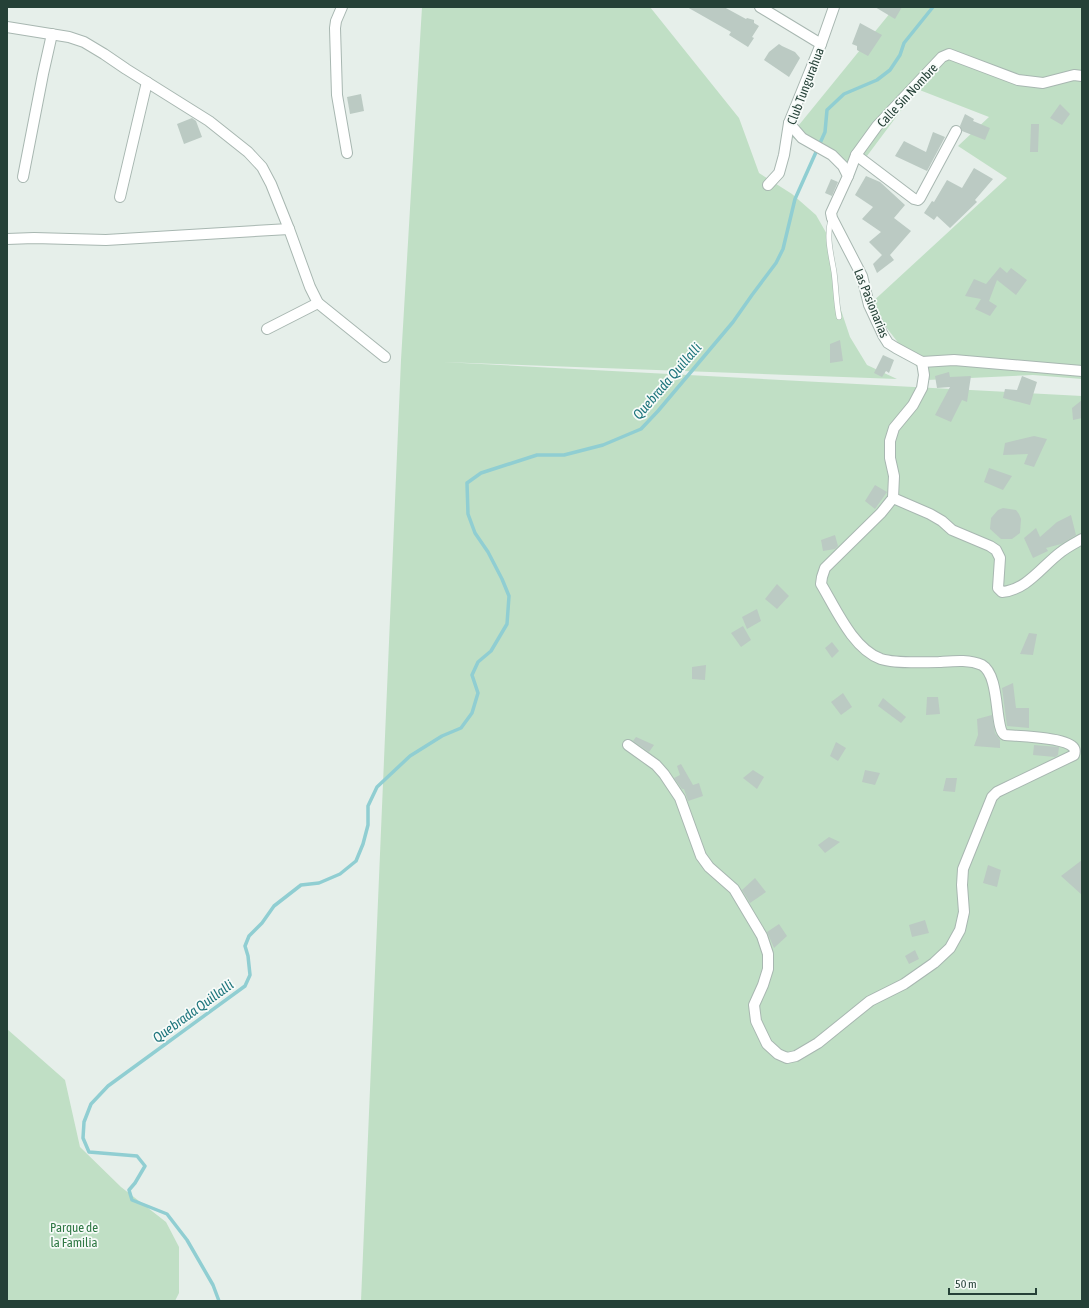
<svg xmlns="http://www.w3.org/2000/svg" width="1089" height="1308" font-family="'Asap Condensed',sans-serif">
	<rect width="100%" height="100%" fill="#e6efea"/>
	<g fill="#c0dfc5">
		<path d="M422 7H650L739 118 759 173 792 194 816 215 828 236 837 298 850 337 867 365 897 379 443 362 1082 396V1301H361L401 360Z"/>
		<path d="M895 7H1082V379L1033 375 927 380 869 305 1007 178 958 146 989 117 917 89 861 164 823 156 790 136Z"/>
		<path d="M7 1029 65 1080 80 1147 121 1187 166 1222 179 1247V1293L175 1301H7Z"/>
	</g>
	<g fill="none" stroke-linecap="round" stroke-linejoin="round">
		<path stroke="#90ced2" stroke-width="3.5" d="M219 1301 213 1285 187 1240 167 1214 132 1200 129 1190 135 1183 145 1166 137 1156 89 1152 83 1138 84 1122 91 1104 108 1086 245 986 250 975 248 956 245 946 249 936 262 923 274 906 301 885 319 883 340 874 356 861 363 844 368 825V806L377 787 410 756 442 736 461 728 472 713 478 693 472 675 478 662 491 651 507 624 509 596 502 579 488 552 475 533 468 514 467 483 481 473 537 455H564L603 445 641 429 658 411 733 322 752 295 776 263 783 249 795 199 825 132 827 110 844 94 877 80 890 70 900 55 904 43 933 7"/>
	</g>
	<g fill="#bbcac3">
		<path d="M687 7H724L746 19 747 18 754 20V23L759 26 752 37 754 38 748 47 729 35 731 32Z"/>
		<path d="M875 7H902L895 19Z"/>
		<path d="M860 23 882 35 868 56 857 50V46L852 44Z"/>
		<path d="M779 44 782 46 795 52 800 58 789 77 764 60 769 52Z"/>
		<path d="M361 94 364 111 350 114 347 97Z"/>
		<path d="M1060 104 1070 114 1062 125 1050 118Z"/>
		<path d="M965 114 974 119 973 121 990 128 985 140 962 131 960 126Z"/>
		<path d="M192 118 196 121 202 137 184 144 177 124Z"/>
		<path d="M1031 124H1039L1038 152H1030Z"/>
		<path d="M933 132 945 137 927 171 895 156 904 141 926 152Z"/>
		<path d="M974 168 993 179 975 200 977 202 950 228 937 216 934 220 924 213 932 201 934 202 947 180 962 188Z"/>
		<path d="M866 176 880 182 905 205 894 218 911 231 890 255 894 260 877 273 873 264 882 255 869 242 881 232 862 219 873 207 855 195Z"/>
		<path d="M831 179 838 182 832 196 825 193Z"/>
		<path d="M1000 267 1007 273 1011 268 1027 280 1016 295 997 280 989 301 997 306 990 316 975 309 981 299 965 296 974 279 986 284Z"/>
		<path d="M840 340 843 361 830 363V344Z"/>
		<path d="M883 355 894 360 889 373 886 371 882 377 874 373Z"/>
		<path d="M949 372 950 377 971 376 967 402 962 400 951 422 935 415 950 387 937 388 935 376Z"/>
		<path d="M1022 376 1037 382 1030 405 1003 398 1005 389 1017 390Z"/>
		<path d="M1082 400V418L1073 420 1072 408Z"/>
		<path d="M1034 436 1047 439 1034 467 1024 464 1028 454 1003 455 1005 443Z"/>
		<path d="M989 468 1012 476 1003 490 984 482Z"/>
		<path d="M875 485 887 492 875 509 865 501Z"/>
		<path d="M1003 508 1016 510 1019 514 1021 519 1020 533 1012 539H1001L990 529 991 518 998 510Z"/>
		<path d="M1071 515 1076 535 1061 544 1046 548 1048 551 1033 558 1024 538 1036 528 1040 537 1057 522Z"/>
		<path d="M835 535 838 546 835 549 823 551 821 540Z"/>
		<path d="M777 584 789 596 777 609 765 599Z"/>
		<path d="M757 609 761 621 747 629 742 617Z"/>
		<path d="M743 626 751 640 741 647 731 633Z"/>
		<path d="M1029 633 1037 634 1033 655 1020 654Z"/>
		<path d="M832 642 839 651 832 658 825 648Z"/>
		<path d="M706 665 705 680 692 679V667Z"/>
		<path d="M1013 683 1016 708H1029V728L1007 726 1002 688Z"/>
		<path d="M843 693 852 707 841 715 831 702Z"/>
		<path d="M927 697H938L940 714 926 715Z"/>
		<path d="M883 698 906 717 901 723 878 706Z"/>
		<path d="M992 715 995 733 1000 740V748L974 746 978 735 977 719Z"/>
		<path d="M636 737 654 745 649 752 633 741Z"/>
		<path d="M836 742 846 748 838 761 830 756Z"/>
		<path d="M1034 745 1059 747 1058 755 1055 757 1033 755Z"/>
		<path d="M681 764 693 785 699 783 703 796 688 801 684 789H682L674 778 680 775 677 766Z"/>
		<path d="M753 770 764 777 757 789 743 778Z"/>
		<path d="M865 770 880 773 875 785 862 782Z"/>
		<path d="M946 778H957L955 792 943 791Z"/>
		<path d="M829 837 840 842 825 853 818 845Z"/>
		<path d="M1082 860V895L1061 876Z"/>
		<path d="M988 865 1001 870 997 887 983 883Z"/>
		<path d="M755 878 766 892 750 903 742 890Z"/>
		<path d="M925 920 929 933 912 937 909 925Z"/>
		<path d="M779 924 787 936 774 948 767 932Z"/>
		<path d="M915 950 919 959 909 964 905 956Z"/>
	</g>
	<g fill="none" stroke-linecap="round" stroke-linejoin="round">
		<g stroke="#a8b7b1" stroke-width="6">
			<path id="service" d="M831 219C826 237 831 254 834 272 836 287 836 302 839 317"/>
		</g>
		<g stroke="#a8b7b1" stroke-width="12">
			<g id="minor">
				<path d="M342 7 336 21 335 28 337 95 347 153"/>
				<path d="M760 7 821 44"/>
				<path d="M7 27 69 37 84 42 104 54 126 69 209 121 248 152 262 167 271 184 289 229 310 287 318 303 385 357"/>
				<path d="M789 123 802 138 832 155 843 166 848 176 831 213 832 218 862 276 869 305 883 335 888 343 896 348 922 362 954 360 1082 371"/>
				<path d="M856 155 914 199 918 200 920 198 956 131"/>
				<path d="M848 176 856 155 877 126 942 57 949 54 1018 80 1043 83 1074 75 1082 76"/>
				<path d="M23 177 43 74 52 34"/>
				<path d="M768 185 779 173 784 155 789 123 821 44 834 7"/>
				<path d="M120 197 147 82"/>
				<path d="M7 239 34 238 106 240 289 229"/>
				<path d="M267 329 318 303"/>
				<path d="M893 498 930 514 942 521 952 530 990 546 996 550 1000 558 998 588 1002 592C1027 590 1042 566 1061 552 1067 547 1075 543 1082 539"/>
				<path d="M628 745 656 765 664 774 680 798 701 856 709 867 734 889 762 936 768 954V969L763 985 754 1005 756 1021 767 1044 778 1054 787 1058 796 1056 818 1043 870 1001 904 984 934 963 950 948 960 930 964 912 962 885 963 869 992 797 997 792 1074 755C1075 752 1075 749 1073 747 1064 737 1019 736 1005 735 994 730 1001 676 982 665 969 659 953 661 939 662 922 662 897 664 881 659 853 649 836 609 821 584L822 577 825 568 881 513 893 498 894 476 890 458V441L894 428 913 405 922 388 924 375 922 362"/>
			</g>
		</g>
		<use href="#service" stroke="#fff" stroke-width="5"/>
		<use href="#minor" stroke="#fff" stroke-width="10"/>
	</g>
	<g text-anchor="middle" stroke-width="3.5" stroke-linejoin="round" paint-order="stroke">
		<g font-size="13" fill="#254137" stroke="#f7fbf9">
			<text transform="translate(805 86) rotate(-69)" y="5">Club Tungurahua</text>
			<text transform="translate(907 95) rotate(-47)" y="5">Calle Sin Nombre</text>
			<text transform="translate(872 303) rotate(68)" y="5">Las Pasionarias</text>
		</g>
		<g font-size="13" fill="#2f7844" stroke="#f7fbf9">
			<text x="74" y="1232">Parque de<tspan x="74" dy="15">la Familia</tspan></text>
		</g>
		<g font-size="14" font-style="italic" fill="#1f767d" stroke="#f7fbf9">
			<text transform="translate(667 381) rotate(-49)" y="5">Quebrada Quillalli</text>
			<text transform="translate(193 1011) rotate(-36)" y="5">Quebrada Quillalli</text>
		</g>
	</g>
	<rect width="1089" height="1308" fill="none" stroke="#254137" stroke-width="16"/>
	<path d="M949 1288v6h87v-6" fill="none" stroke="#254137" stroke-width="2"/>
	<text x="955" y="1288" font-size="12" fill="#254137" stroke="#f7fbf9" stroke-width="3" paint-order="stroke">50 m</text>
</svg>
